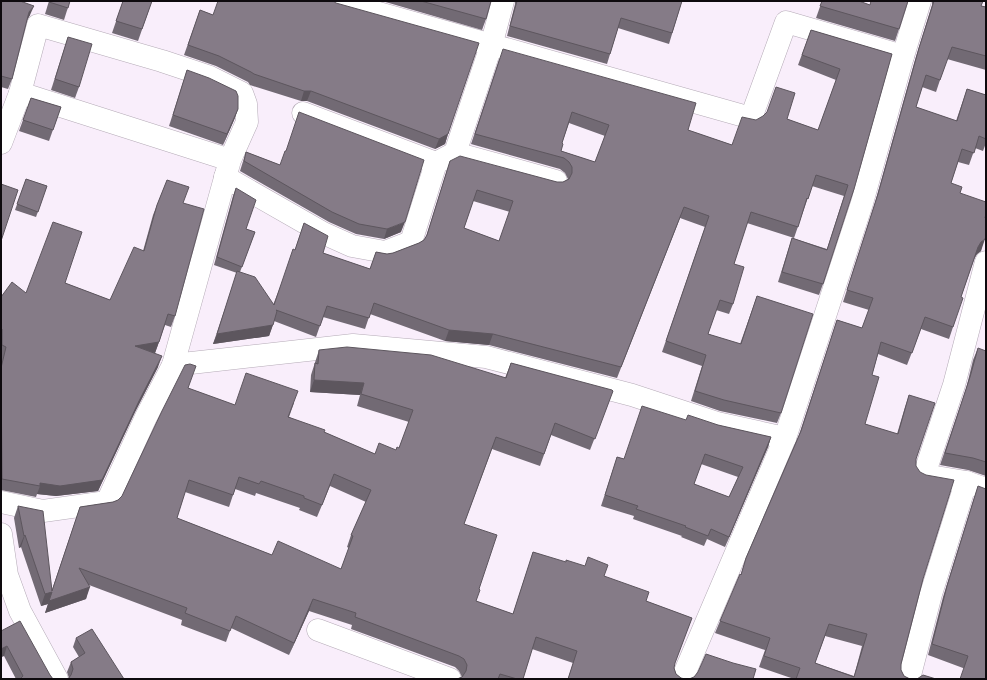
<svg xmlns="http://www.w3.org/2000/svg" width="987" height="680" font-family="Karla,sans-serif">
	<rect width="100%" height="100%" fill="#f9eefb"/>
	<g fill="none" stroke-linecap="round" stroke-linejoin="round">
		<g stroke="#b5abb7" stroke-width="23">
			<g id="minor">
				<path d="M336 1C474 41 613 78 751 118L786 22 903 56 862 203 785 438 682 679"/>
				<path d="M503 1 491 46 455 153 556 181"/>
				<path d="M903 56 920 1"/>
				<path d="M303 113 436 163"/>
				<path d="M1 143 20 93"/>
				<path d="M225 177 323 233 352 246 385 252 411 242 436 163 455 153"/>
				<path d="M986 262 954 385 924 475 966 482 986 489"/>
				<path d="M173 365 230 160 20 93 38 25 162 61 210 77 242 93 246 104 247 122 230 160"/>
				<path d="M1 502 43 511 107 502 146 417 173 365 353 345 486 357 632 395 717 423 785 438"/>
				<path d="M1 534 7 575 20 611 57 679"/>
				<path d="M318 630 450 679"/>
				<path d="M909 679 931 594 966 482"/>
			</g>
		</g>
		<use href="#minor" stroke="#fff" stroke-width="22"/>
	</g>
	<g fill="#726a74" fill-rule="evenodd">
		<path d="M1 1 30 15 27 20 12 79 8 89 1 87Z"/>
		<path d="M49 1H70L64 20 45 14Z"/>
		<path d="M123 1H152L138 41 112 33Z"/>
		<path d="M382 1H491L486 19 482 30Z"/>
		<path d="M515 1H682L669 44 618 28 607 64 507 36 515 4Z"/>
		<path d="M822 1 870 5 899 29 895 41 816 18Z"/>
		<path d="M932 1H983L981 6 986 7V70L947 59 936 92 922 87 916 107 956 121 967 89 986 95V143L983 151 975 148 969 165 958 162 951 183 960 193 985 218 981 251 977 254 975 257 961 297 953 327 949 339 921 329 907 365 878 354 872 375 865 424 897 434 905 407 909 395 916 459V466L923 579 901 664V670L904 676 910 679H794L759 667 765 650 715 633 720 621 741 574 746 558 799 435 837 320 862 328 869 310 843 302 874 206 915 60 932 5ZM825 636 862 646 854 676 815 663Z"/>
		<path d="M200 10 213 15 448 134 445 144 435 149 307 101H301L250 85 248 82 216 66 184 55Z"/>
		<path d="M811 30 892 54 823 284 819 295 778 282 792 238 827 249 844 196 812 186 804 209 794 238 747 223 734 264 733 304 729 314 716 310 708 334 740 344 757 296 781 413 777 423 720 411 691 401 702 366 662 352 705 227 680 218 617 378 489 345 445 341 370 314 365 329 323 317 316 337 274 321 269 336 213 344 237 273 214 265 233 196 236 188 246 229 255 232 240 272 273 305 295 250 304 223 323 253 370 269 376 252 387 254 393 253 419 243 424 240 426 237 450 161 557 182H563L568 179 565 173 560 169 471 144 499 60 688 130 732 145 756 120 787 119 818 130 836 80 798 65ZM569 123 605 136 595 162 561 151 562 143ZM473 201 510 212 499 241 464 228Z"/>
		<path d="M68 37 79 87 75 98 51 90Z"/>
		<path d="M187 70 238 109 234 120 223 145 169 126Z"/>
		<path d="M31 98 61 107 49 141 19 131Z"/>
		<path d="M246 152 280 165 401 232 384 239 356 234 329 222 240 171Z"/>
		<path d="M26 179 47 186 36 217 15 210Z"/>
		<path d="M167 180 183 203 175 316 171 327 165 325 155 353 158 367 135 412 98 491 56 496 37 494 36 497 1 490V363L2 357H1V297L26 293 65 283 110 300 143 251 153 215Z"/>
		<path d="M978 348 986 388V476L968 470 940 465 966 389 973 360Z"/>
		<path d="M319 350 505 378 511 363 613 391 590 450 551 435 540 466 492 449 464 524 479 589 476 601 513 614 533 552 604 576 646 601 692 618 674 664V668L676 674 681 678 685 679H568L573 663 532 649 523 679H457L462 677 459 671 455 667 351 629 352 625 309 611 289 655 231 628 226 642 181 625 182 620 89 585 86 599 45 613 48 604 41 606 21 547 19 548 14 518 18 506 52 590 80 507 113 502 118 500 122 496 188 388 234 405 294 403 289 417 375 454 396 450 399 448 409 422 357 406 360 395 310 392 311 375ZM330 486 366 502 351 535 347 547 349 548 341 569 272 555 177 518 185 492 229 507 235 489 255 496 256 493 300 508 299 510 317 517Z"/>
		<path d="M686 420 718 425 771 437 768 447 725 547 707 539 704 546 681 537 682 536 633 519 634 516 601 506 617 457 624 459ZM701 464 738 477 729 497 694 484Z"/>
		<path d="M978 486 986 679 963 668 928 655 943 597 974 498Z"/>
		<path d="M1 631 50 675 53 679H16L4 656 1 657Z"/>
		<path d="M76 638 124 679 69 678 67 672 71 662 79 657 73 647Z"/>
	</g>
	<g fill="#5d565e">
		<path d="M34 6 30 15 26 22 29 12Z"/>
		<path d="M304 91H311L307 101H301Z"/>
		<path d="M238 109 234 120 223 145 227 134Z"/>
		<path d="M448 134 445 144 435 149 439 139Z"/>
		<path d="M405 222 401 232 384 239 387 229Z"/>
		<path d="M985 239 981 251 977 254 974 259 978 247 981 242Z"/>
		<path d="M273 325 269 336 213 344 217 334Z"/>
		<path d="M449 330 493 334 489 345 445 341Z"/>
		<path d="M159 342 155 353 135 346Z"/>
		<path d="M162 356 158 367 135 412 98 491 56 496 37 494 40 486V483L139 401Z"/>
		<path d="M314 380 364 383 360 395 310 392Z"/>
		<path d="M771 437 768 447 725 547 729 537Z"/>
		<path d="M25 535 21 547 19 548 24 536Z"/>
		<path d="M90 587 86 599 45 613 49 601Z"/>
		<path d="M52 592 48 604 41 606 45 594Z"/>
		<path d="M313 599 309 611 289 655 294 643Z"/>
		<path d="M7 646 4 656 1 657V649Z"/>
	</g>
	<g fill="#857b87" stroke="#5d565e" fill-rule="evenodd">
		<path d="M1 1H20L34 6 29 12 12 79 1 76Z"/>
		<path d="M49 1H70L68 8 49 2Z"/>
		<path d="M123 1H152L142 29 116 21Z"/>
		<path d="M218 1H333L336 3 479 43 448 134 439 139 311 91H304L254 74 251 72 219 56 188 45 200 10 213 15Z"/>
		<path d="M421 1H491L486 19Z"/>
		<path d="M517 1H682L672 33 621 18 610 54 510 26Z"/>
		<path d="M822 1H859L870 5 871 1H908L899 29 820 6Z"/>
		<path d="M934 1H983L981 6 986 7V56L952 47 940 80 926 75 916 107 957 121 967 89 986 95V139L979 136 974 153 962 149 951 183 962 187 960 193 986 202V214L985 218 986 219V237L985 239 981 242 978 247 961 297 963 298 953 327 925 317 912 353 881 342 872 375 879 377 865 424 898 434 909 395 935 403 916 459V466L920 472 926 475 954 480 923 579 901 664V670L904 676 910 679H796L800 668 764 656 770 638 720 621 740 574 741 575 746 558 801 431 837 320 862 328 873 298 847 290 878 194 919 48ZM829 624 867 634 854 677 815 663Z"/>
		<path d="M811 30 892 54 854 189 823 284 782 272 792 238 827 250 848 185 816 175 808 199 807 198 798 227 751 212 734 264 744 267 733 304 720 300 708 334 741 344 757 296 813 314 781 413 724 400 695 391 706 355 666 341 709 216 684 207 621 367 493 334 449 330 374 303 369 318 327 306 320 326 276 310 277 311 273 325 217 334 237 271 255 277 274 305 293 249 295 250 304 223 328 236 323 253 370 269 376 252 387 254 393 253 419 243 424 240 427 235 450 161 460 156 557 182H563L569 179 572 173V167L569 162 564 158 475 134 503 49 696 103 688 130 732 145 742 117 756 120 763 116 767 112 776 87 795 93 787 119 818 130 840 69 802 55ZM572 112 609 125 595 162 561 151 563 144 562 143ZM477 190 513 201 499 241 464 228Z"/>
		<path d="M68 37 92 44 79 87 55 79Z"/>
		<path d="M187 70 209 78 236 91 238 96V109L227 134 173 115Z"/>
		<path d="M31 98 61 107 53 130 23 120Z"/>
		<path d="M299 112 424 160 405 222 387 229 359 224 332 212 244 161 246 152 280 165 285 151H286Z"/>
		<path d="M26 179 47 186 38 212 17 204Z"/>
		<path d="M167 180 189 187 183 203 204 209 175 316 168 314 159 342 135 346 162 356 139 401 102 480 60 486 40 483V486L2 479 1 368 6 347 2 345V329H1V297L12 282 26 293 53 222 82 232 65 283 110 300 134 247 144 251 157 205Z"/>
		<path d="M1 184 18 190 1 241Z"/>
		<path d="M236 188 256 200 246 229 255 232 242 267 217 257Z"/>
		<path d="M347 347 431 355 506 378 511 363 612 390 613 391 595 439 555 423 544 454 496 437 464 524 497 535 479 589 480 590 476 601 513 614 533 552 566 562V560L585 566 588 557 608 565 604 576 649 592 646 601 692 618 675 663 674 668 676 674 681 678 685 679H568L577 651 536 637 523 679H517L500 674 498 679H457L462 677 466 671 467 665 464 659 459 656 355 617 356 613 313 599 294 643 236 616 230 631 185 613 187 608 79 568 90 587 49 601 52 592 45 594 25 535 24 536 18 506 43 511 52 591 80 507 113 502 118 500 122 496 162 411 185 365 190 364 196 366 188 388 235 405 246 373 298 391 288 417 325 430 324 432 375 454 379 443 396 450 397 447 399 448 413 410 361 394 364 383 314 380 315 363 318 364 319 350ZM334 474 371 490 351 535 353 536 341 569 278 541 272 555 177 518 189 480 233 495 239 477 259 484 261 481 304 496V498L322 505Z"/>
		<path d="M978 348 986 351V462L973 458 945 453 970 377Z"/>
		<path d="M642 406 686 420 688 415 718 425 771 437 729 537 711 529 708 536 685 527 686 526 636 509 638 506 605 495 617 457 624 459ZM705 454 743 467 729 497 694 484Z"/>
		<path d="M978 486 986 489V679H960L968 656 932 644 947 586Z"/>
		<path d="M20 621 50 675 53 679H22L21 678 23 676 7 646 1 649V631Z"/>
		<path d="M92 629 124 679H68L71 675 73 669 71 662 85 653 76 638Z"/>
		<path d="M706 654 733 663 756 669 753 679H689L694 677 698 672Z"/>
		<path d="M923 675 936 679H915H917Z"/>
	</g>
	<rect width="987" height="680" fill="none" stroke="#0e0a0e" stroke-width="4"/>
</svg>
